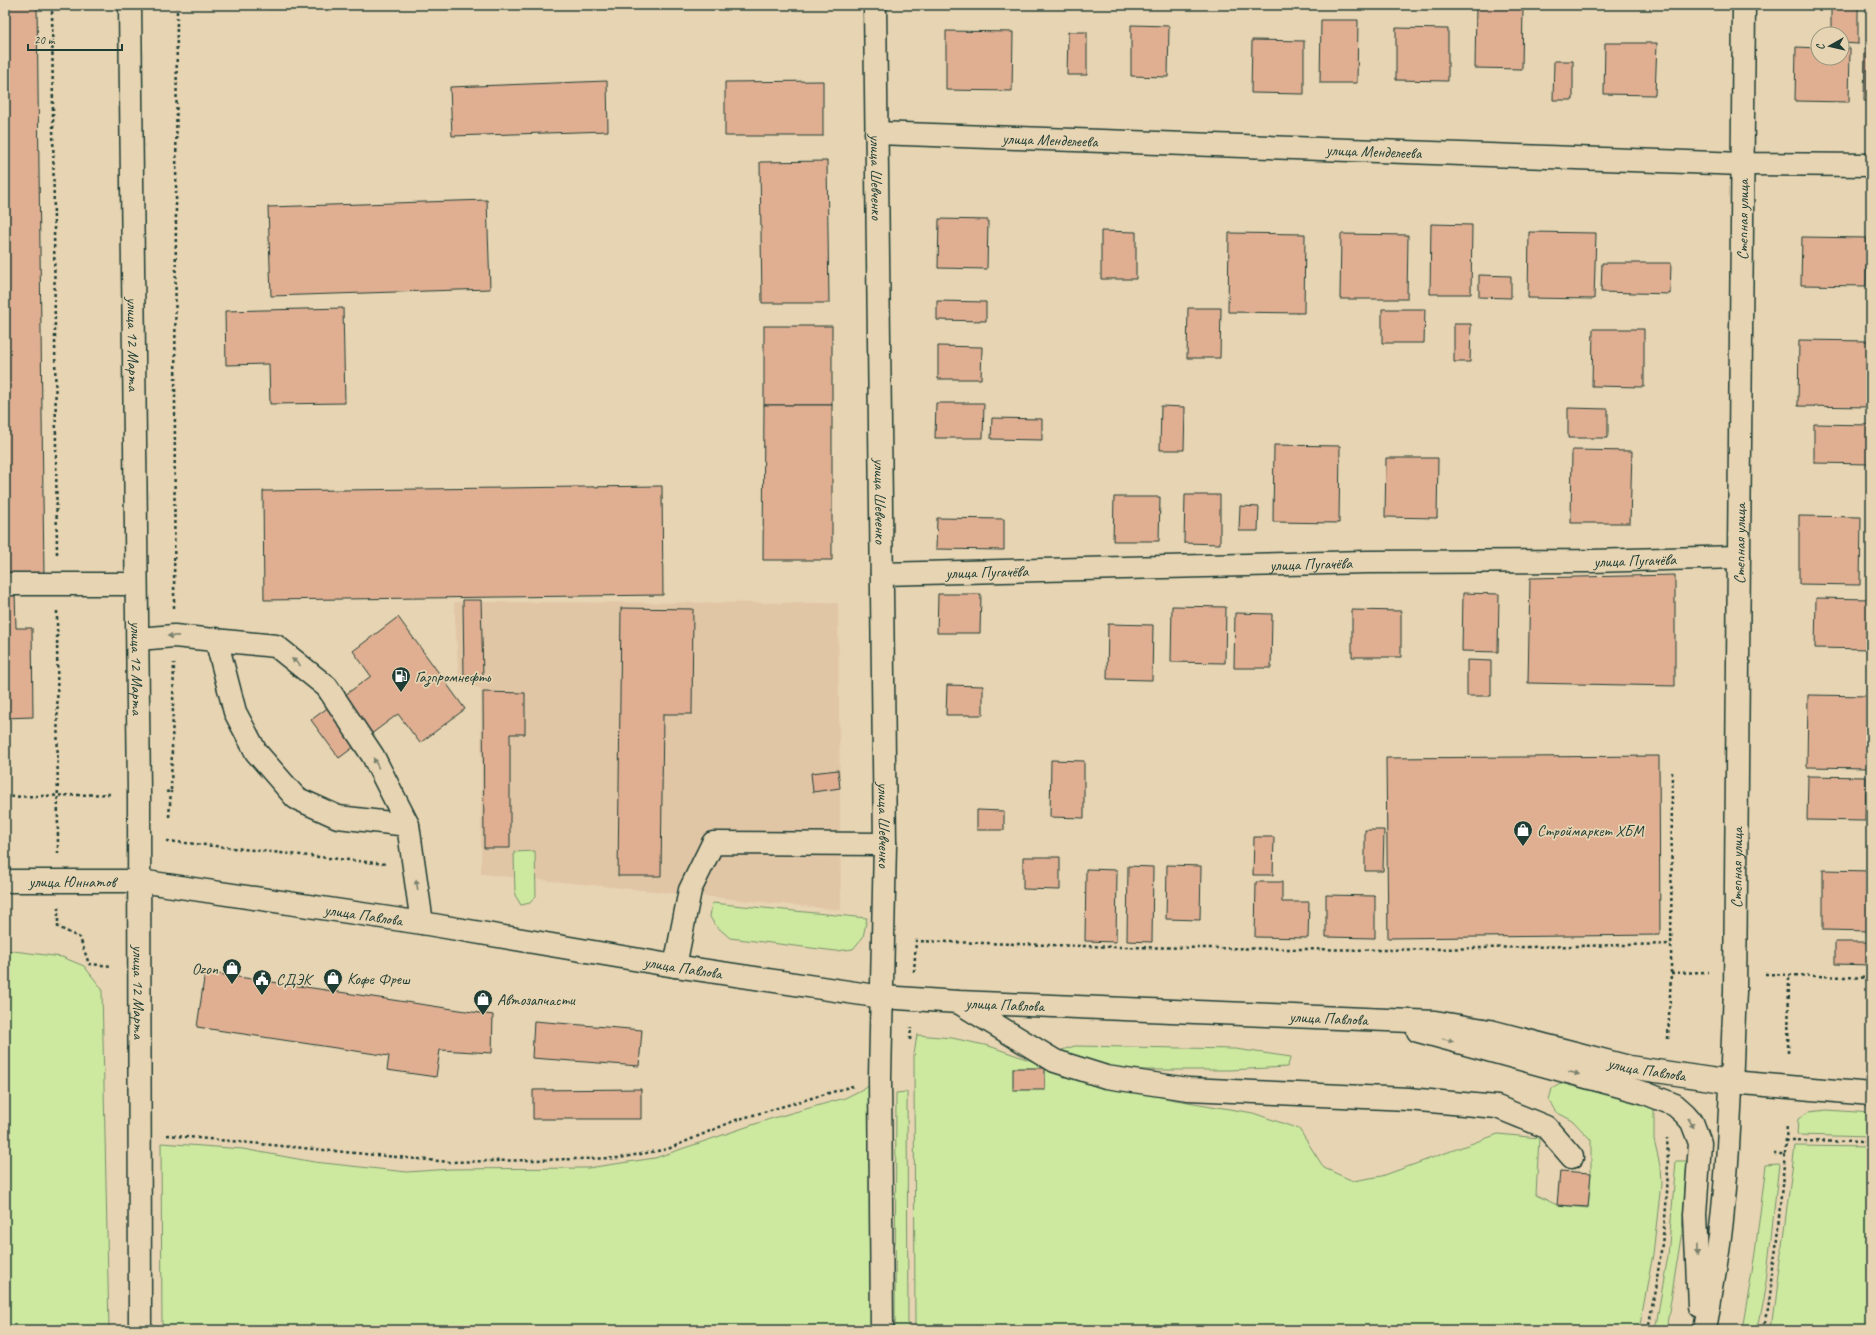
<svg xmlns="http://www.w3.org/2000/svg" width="1876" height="1335" font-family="Caveat,sans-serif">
	<rect width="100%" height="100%" fill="#e7d4b2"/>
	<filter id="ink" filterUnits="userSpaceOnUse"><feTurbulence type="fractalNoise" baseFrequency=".025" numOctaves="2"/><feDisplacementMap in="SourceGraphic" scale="8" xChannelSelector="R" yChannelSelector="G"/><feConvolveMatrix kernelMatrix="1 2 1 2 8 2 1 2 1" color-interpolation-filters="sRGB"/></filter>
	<g filter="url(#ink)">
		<path fill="#e1c6a6" d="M454 602 838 603 841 910 481 874V689L459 681Z"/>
		<g fill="#cde89f" stroke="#76926a">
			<path d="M535 851 536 896 530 903 521 905 515 895 514 852Z"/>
			<path d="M712 903 867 918 863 937 853 949 836 951 730 938 715 925 710 917Z"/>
			<path d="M5 950 62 957 84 966 102 989 109 1330H5Z"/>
			<path d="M917 1035 952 1038 989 1046 1084 1079 1170 1099 1253 1113 1299 1129 1324 1168 1353 1181 1382 1176 1498 1134 1539 1138 1536 1195 1557 1205 1588 1208 1591 1173V1140L1573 1121 1556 1112 1549 1101 1552 1088 1560 1083 1654 1106V1140L1660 1166 1661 1184 1653 1254 1639 1330H915L914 1055Z"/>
			<path d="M1075 1046 1235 1049 1291 1057 1287 1067 1229 1070H1145L1095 1066 1069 1058 1062 1050Z"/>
			<path d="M875 1083V1330H162L161 1143 243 1149 314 1162 407 1172 451 1169 588 1168 655 1158 770 1119 845 1098Z"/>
			<path d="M907 1092 908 1330H895L896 1093Z"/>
			<path d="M1827 1110 1871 1113V1137L1797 1135 1798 1119 1808 1112Z"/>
			<path d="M1795 1146 1871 1147V1330H1771Z"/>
			<path d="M1676 1161H1687L1682 1231 1666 1330H1655L1668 1256Z"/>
			<path d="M1779 1164 1766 1283 1757 1330H1742L1755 1253 1766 1165Z"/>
		</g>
		<g fill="#e0af92" stroke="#1f3d34">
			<path d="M5 5H37L44 576H5Z"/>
			<path d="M268 5H413V6L268 9Z"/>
			<path d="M1476 5H1523L1522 69 1475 68Z"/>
			<path d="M1831 5H1858V44L1842 43V34H1831Z"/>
			<path d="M1321 20H1358L1357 83H1320Z"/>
			<path d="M1131 25 1169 26 1168 77 1131 76Z"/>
			<path d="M1396 28 1448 29V81L1396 80Z"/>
			<path d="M946 31 1013 32 1012 91 946 90Z"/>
			<path d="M1068 32H1087V75H1067Z"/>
			<path d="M1252 40 1304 41V94L1251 93Z"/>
			<path d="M1605 43H1657L1655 95 1604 94Z"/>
			<path d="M1796 47 1818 48V58H1842V48H1850L1849 102 1795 101Z"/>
			<path d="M1865 48H1871V101H1864Z"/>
			<path d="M1554 61H1573V100H1553Z"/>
			<path d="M607 81 608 131 452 136 450 87Z"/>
			<path d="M823 81V136H725V82Z"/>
			<path d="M827 161 829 303H762L760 162Z"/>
			<path d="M487 200 490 289 271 296 268 207Z"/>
			<path d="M939 219 988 220 987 269 938 268Z"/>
			<path d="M1431 224 1472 225 1471 294H1430Z"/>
			<path d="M1101 231 1136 232V279H1101Z"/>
			<path d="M1529 232 1596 233 1594 299 1528 298Z"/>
			<path d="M1229 233 1305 234 1304 313 1228 312Z"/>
			<path d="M1341 234 1408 235 1407 299H1340Z"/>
			<path d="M1802 237 1867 238 1866 286 1801 285Z"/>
			<path d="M1602 263H1671L1670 294 1601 292Z"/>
			<path d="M1479 275 1511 276V298L1479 297Z"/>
			<path d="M937 301 986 302V321L937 320Z"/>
			<path d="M343 308 345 403 270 404 269 364 226 365 225 311Z"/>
			<path d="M1188 308H1221L1220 358H1187Z"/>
			<path d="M1382 309H1425L1424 343H1382Z"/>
			<path d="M1454 324H1471L1470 362H1454Z"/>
			<rect x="764" y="326" width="68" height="79"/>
			<path d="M1593 329H1644V387L1592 386Z"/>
			<path d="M1799 340 1871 341V407L1798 406Z"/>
			<path d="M938 346 982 347 981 379H938Z"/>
			<path d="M936 403H984L983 438H935Z"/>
			<path d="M764 405H832V560H763Z"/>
			<path d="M1161 406 1185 407 1184 450H1160Z"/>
			<path d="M1568 408 1608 409V438H1568Z"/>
			<path d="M992 418 1042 419V440L991 439Z"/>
			<path d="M1814 424 1871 425V464L1814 463Z"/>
			<path d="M1274 445 1340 446 1339 523 1273 522Z"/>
			<path d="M1572 450 1632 451 1630 523H1571Z"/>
			<path d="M1386 458H1438L1437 518 1385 517Z"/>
			<path d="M662 486 663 595 264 600 263 491Z"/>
			<path d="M1185 495H1220V544L1184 543Z"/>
			<path d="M1114 497H1160L1159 541H1113Z"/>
			<path d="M1240 506 1259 507 1258 531H1239Z"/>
			<path d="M1799 516 1861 517 1860 585 1799 584Z"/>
			<path d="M937 518 1004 519V550L936 549Z"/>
			<path d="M1675 575V686L1528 683 1530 578Z"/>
			<path d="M5 576 15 592 16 628H32L33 717 5 718Z"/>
			<path d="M1463 593 1499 594 1498 652 1462 651Z"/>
			<path d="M938 594H981L980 633H937Z"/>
			<path d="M1816 598 1871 599V649L1815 648Z"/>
			<path d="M463 600H481L483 676H464Z"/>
			<path d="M1172 606 1226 607 1225 663 1171 662Z"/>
			<path d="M621 608 693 609 692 714H663L661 876H618Z"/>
			<path d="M1352 610 1401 611V657H1352Z"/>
			<path d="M1235 613 1272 614 1271 668H1234Z"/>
			<path d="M398 617 465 709 420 743 398 714 339 758 311 720 371 676 353 651Z"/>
			<path d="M1108 624 1153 625 1152 680 1107 679Z"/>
			<path d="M1467 660 1491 661V696H1467Z"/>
			<path d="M947 685 983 686V715H946Z"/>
			<path d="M483 692 525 693V734H510V848H484Z"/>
			<path d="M1808 695 1871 696V768L1807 767Z"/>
			<path d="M1659 756 1660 935 1388 938 1386 758Z"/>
			<path d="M1051 760 1084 761V818L1050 817Z"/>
			<path d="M838 770 840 788 813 792 811 773Z"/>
			<path d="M1808 776 1866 777 1865 821 1807 820Z"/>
			<path d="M977 810 1004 811V830H977Z"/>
			<path d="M1365 830H1384L1383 871H1365Z"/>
			<path d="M1254 837H1274L1273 875H1253Z"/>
			<path d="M1023 857H1060V890L1023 889Z"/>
			<path d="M1167 865 1201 866 1200 920 1166 919Z"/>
			<path d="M1128 866 1153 867 1152 942 1127 941Z"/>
			<path d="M1086 869 1117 870 1116 942 1085 941Z"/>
			<path d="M1823 870 1871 871V931L1823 930Z"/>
			<path d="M1256 882H1282V902H1309L1308 938 1255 937Z"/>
			<path d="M1326 895 1375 896V938L1326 937Z"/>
			<path d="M1835 942H1871V965L1835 964Z"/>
			<path d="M205 972 493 1015 492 1053 440 1050 436 1077 387 1070 389 1056 197 1027Z"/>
			<path d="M534 1021 642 1030 639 1066 532 1058Z"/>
			<rect x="1013" y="1068" width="32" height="22"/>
			<path d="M641 1089V1119H533V1090Z"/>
			<path d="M1560 1171 1591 1173 1588 1207 1557 1205Z"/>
		</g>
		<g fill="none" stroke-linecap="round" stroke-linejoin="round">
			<g stroke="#1f3d34" stroke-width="25">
				<g id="minor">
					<path id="s1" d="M130 5 139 793 140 1330"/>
					<path id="s2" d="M875 5 885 844 880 1078 882 1330"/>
					<path id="s3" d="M876 133 1743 164 1871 165"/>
					<path id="s4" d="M882 574 1367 562 1591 561 1739 557"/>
					<path d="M9 584H136"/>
					<path d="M138 639 174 636 276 646 327 687 373 756 408 825 422 923"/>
					<path d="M216 639 235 712 256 752 296 798 338 817 408 825"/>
					<path d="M675 966 690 890 713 843 885 844"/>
					<path d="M958 1002 1055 1061 1106 1077 1188 1089 1408 1099 1497 1107 1546 1127 1572 1157"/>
					<path d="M1731 1082 1871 1094"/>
				</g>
			</g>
			<g stroke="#1f3d34" stroke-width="25">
				<g id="major">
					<path id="s5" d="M5 881H140L422 923 675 966 882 997 958 1002 1435 1022 1490 1031 1629 1067 1731 1082"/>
					<path d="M1418 1031 1645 1093 1675 1105 1685 1114 1692 1122 1700 1143 1695 1215 1699 1306"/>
					<path id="s6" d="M1705 1330C1710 1299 1716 1268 1720 1237 1730 1156 1731 1074 1735 992L1744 5"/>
				</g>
			</g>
			<g stroke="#1f3d34" stroke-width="2.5" stroke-dasharray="3 3" stroke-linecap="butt">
				<path d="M52 5 57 556"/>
				<path d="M174 608 177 5"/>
				<path d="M57 611 58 854"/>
				<path d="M166 792 171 791 174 663"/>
				<path d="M5 797 111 794"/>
				<path d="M169 817 171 791"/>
				<path d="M167 841 386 864"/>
				<path d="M58 907V927L80 938 89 964 112 966"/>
				<path d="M914 972 916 941 1117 947 1387 950 1671 944"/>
				<path d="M1671 973 1708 972"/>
				<path d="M1765 974 1871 978"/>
				<path d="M1668 1039 1671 973 1672 771"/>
				<path d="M910 1040 911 1027"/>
				<path d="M1788 1053 1789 975"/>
				<path d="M167 1135 449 1162 619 1158 668 1149 736 1120 853 1086"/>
				<path d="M1786 1141 1871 1142"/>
				<path d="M1785 1154 1787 1125"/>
				<path d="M1648 1330C1659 1267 1671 1203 1667 1138"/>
				<path d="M1764 1330 1776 1248 1785 1154H1774"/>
			</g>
			<use href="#minor" stroke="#e7d4b2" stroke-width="22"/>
			<use href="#major" stroke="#e7d4b2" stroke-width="22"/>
		</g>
		<defs><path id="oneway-solid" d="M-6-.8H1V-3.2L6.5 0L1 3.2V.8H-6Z"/></defs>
		<g fill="#79816d">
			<use href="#oneway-solid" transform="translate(173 636) rotate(179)"/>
			<use href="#oneway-solid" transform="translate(296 662) rotate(-141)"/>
			<use href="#oneway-solid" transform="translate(376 763) rotate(-117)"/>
			<use href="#oneway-solid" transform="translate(417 885) rotate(-99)"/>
			<use href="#oneway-solid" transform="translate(1448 1040) rotate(15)"/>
			<use href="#oneway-solid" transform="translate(1574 1073) rotate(15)"/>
			<use href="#oneway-solid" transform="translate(1691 1123) rotate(58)"/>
			<use href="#oneway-solid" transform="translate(1697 1250) rotate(88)"/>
		</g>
	</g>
	<defs>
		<g id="fuel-pin" transform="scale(1)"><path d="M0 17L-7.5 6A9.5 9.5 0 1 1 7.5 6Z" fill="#1f3d34" stroke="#e7d4b2"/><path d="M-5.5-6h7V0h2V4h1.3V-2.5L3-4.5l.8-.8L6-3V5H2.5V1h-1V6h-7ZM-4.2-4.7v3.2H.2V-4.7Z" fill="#fff"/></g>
		<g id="shop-pin" transform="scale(1)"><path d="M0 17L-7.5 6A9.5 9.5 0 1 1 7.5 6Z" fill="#1f3d34" stroke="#e7d4b2"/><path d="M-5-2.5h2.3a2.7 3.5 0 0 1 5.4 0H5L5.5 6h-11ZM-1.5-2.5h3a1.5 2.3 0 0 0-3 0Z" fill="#fff"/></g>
		<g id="civic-pin" transform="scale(1)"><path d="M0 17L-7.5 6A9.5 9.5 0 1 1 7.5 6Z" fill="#1f3d34" stroke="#e7d4b2"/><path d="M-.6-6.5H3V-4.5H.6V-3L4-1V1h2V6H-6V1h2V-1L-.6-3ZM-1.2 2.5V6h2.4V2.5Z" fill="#fff"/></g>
	</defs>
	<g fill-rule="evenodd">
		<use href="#fuel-pin" x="401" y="676"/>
		<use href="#shop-pin" x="1523" y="830"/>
		<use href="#shop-pin" x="232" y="968"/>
		<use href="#shop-pin" x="333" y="978"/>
		<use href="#civic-pin" x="262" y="979"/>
		<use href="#shop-pin" x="483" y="999"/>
	</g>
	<g text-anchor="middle" stroke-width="3.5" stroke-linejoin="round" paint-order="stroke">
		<g font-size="16" fill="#1f3d34" stroke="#e7d4b2">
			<text dy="6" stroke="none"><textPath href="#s3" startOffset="174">улица Менделеева</textPath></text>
			<text dy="6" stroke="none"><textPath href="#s3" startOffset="498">улица Менделеева</textPath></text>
			<text dy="6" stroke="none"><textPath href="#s2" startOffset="172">улица Шевченко</textPath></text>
			<text dy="6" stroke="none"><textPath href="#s6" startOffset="1112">Степная улица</textPath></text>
			<text dy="6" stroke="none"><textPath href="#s1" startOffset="339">улица 12 Марта</textPath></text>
			<text dy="6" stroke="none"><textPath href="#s2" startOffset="496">улица Шевченко</textPath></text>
			<text dy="6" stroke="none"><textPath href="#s6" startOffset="788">Степная улица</textPath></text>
			<text dy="6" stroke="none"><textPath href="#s4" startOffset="753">улица Пугачёва</textPath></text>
			<text dy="6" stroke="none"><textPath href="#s4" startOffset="429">улица Пугачёва</textPath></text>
			<text dy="6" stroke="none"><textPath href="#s4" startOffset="105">улица Пугачёва</textPath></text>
			<text dy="6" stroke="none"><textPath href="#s1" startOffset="663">улица 12 Марта</textPath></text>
			<text dy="6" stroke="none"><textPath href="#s2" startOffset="820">улица Шевченко</textPath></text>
			<text dy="6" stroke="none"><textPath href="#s6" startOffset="464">Степная улица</textPath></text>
			<text dy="6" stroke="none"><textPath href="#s5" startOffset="67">улица Юннатов</textPath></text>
			<text dy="6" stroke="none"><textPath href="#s5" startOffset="361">улица Павлова</textPath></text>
			<text dy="6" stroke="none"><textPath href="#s5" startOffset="685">улица Павлова</textPath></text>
			<text dy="6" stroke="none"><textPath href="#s1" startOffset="987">улица 12 Марта</textPath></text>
			<text dy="6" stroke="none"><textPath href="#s5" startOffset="1009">улица Павлова</textPath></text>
			<text dy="6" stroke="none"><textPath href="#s5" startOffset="1333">улица Павлова</textPath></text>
			<text dy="6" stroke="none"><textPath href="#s5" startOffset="1657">улица Павлова</textPath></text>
		</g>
		<g font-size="16" fill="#1f3d34" stroke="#e7d4b2" text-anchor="start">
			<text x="415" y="682">Газпромнефть</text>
			<text x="1537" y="836">Строймаркет ХБМ</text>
			<text x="218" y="974" text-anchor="end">Ozon</text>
			<text x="347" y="984">Кофе Фреш</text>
			<text x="276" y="985">СДЭК</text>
			<text x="497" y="1005">Автозапчасти</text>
		</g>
	</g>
	<rect width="1876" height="1335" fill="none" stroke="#e7d4b2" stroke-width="20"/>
	<rect x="10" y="10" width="1856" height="1315" fill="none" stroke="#1f3d34" stroke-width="1.5" filter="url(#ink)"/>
	<g transform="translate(1830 46) rotate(262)"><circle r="19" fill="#e7d4b2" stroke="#979880"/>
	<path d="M0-3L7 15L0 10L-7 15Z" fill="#1f3d34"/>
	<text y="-6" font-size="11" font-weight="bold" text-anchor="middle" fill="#1f3d34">С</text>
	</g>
	<path d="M28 44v6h94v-6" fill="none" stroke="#1f3d34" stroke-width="2"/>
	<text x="34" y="44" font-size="12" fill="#1f3d34" stroke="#e7d4b2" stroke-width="3" paint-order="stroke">20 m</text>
</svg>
